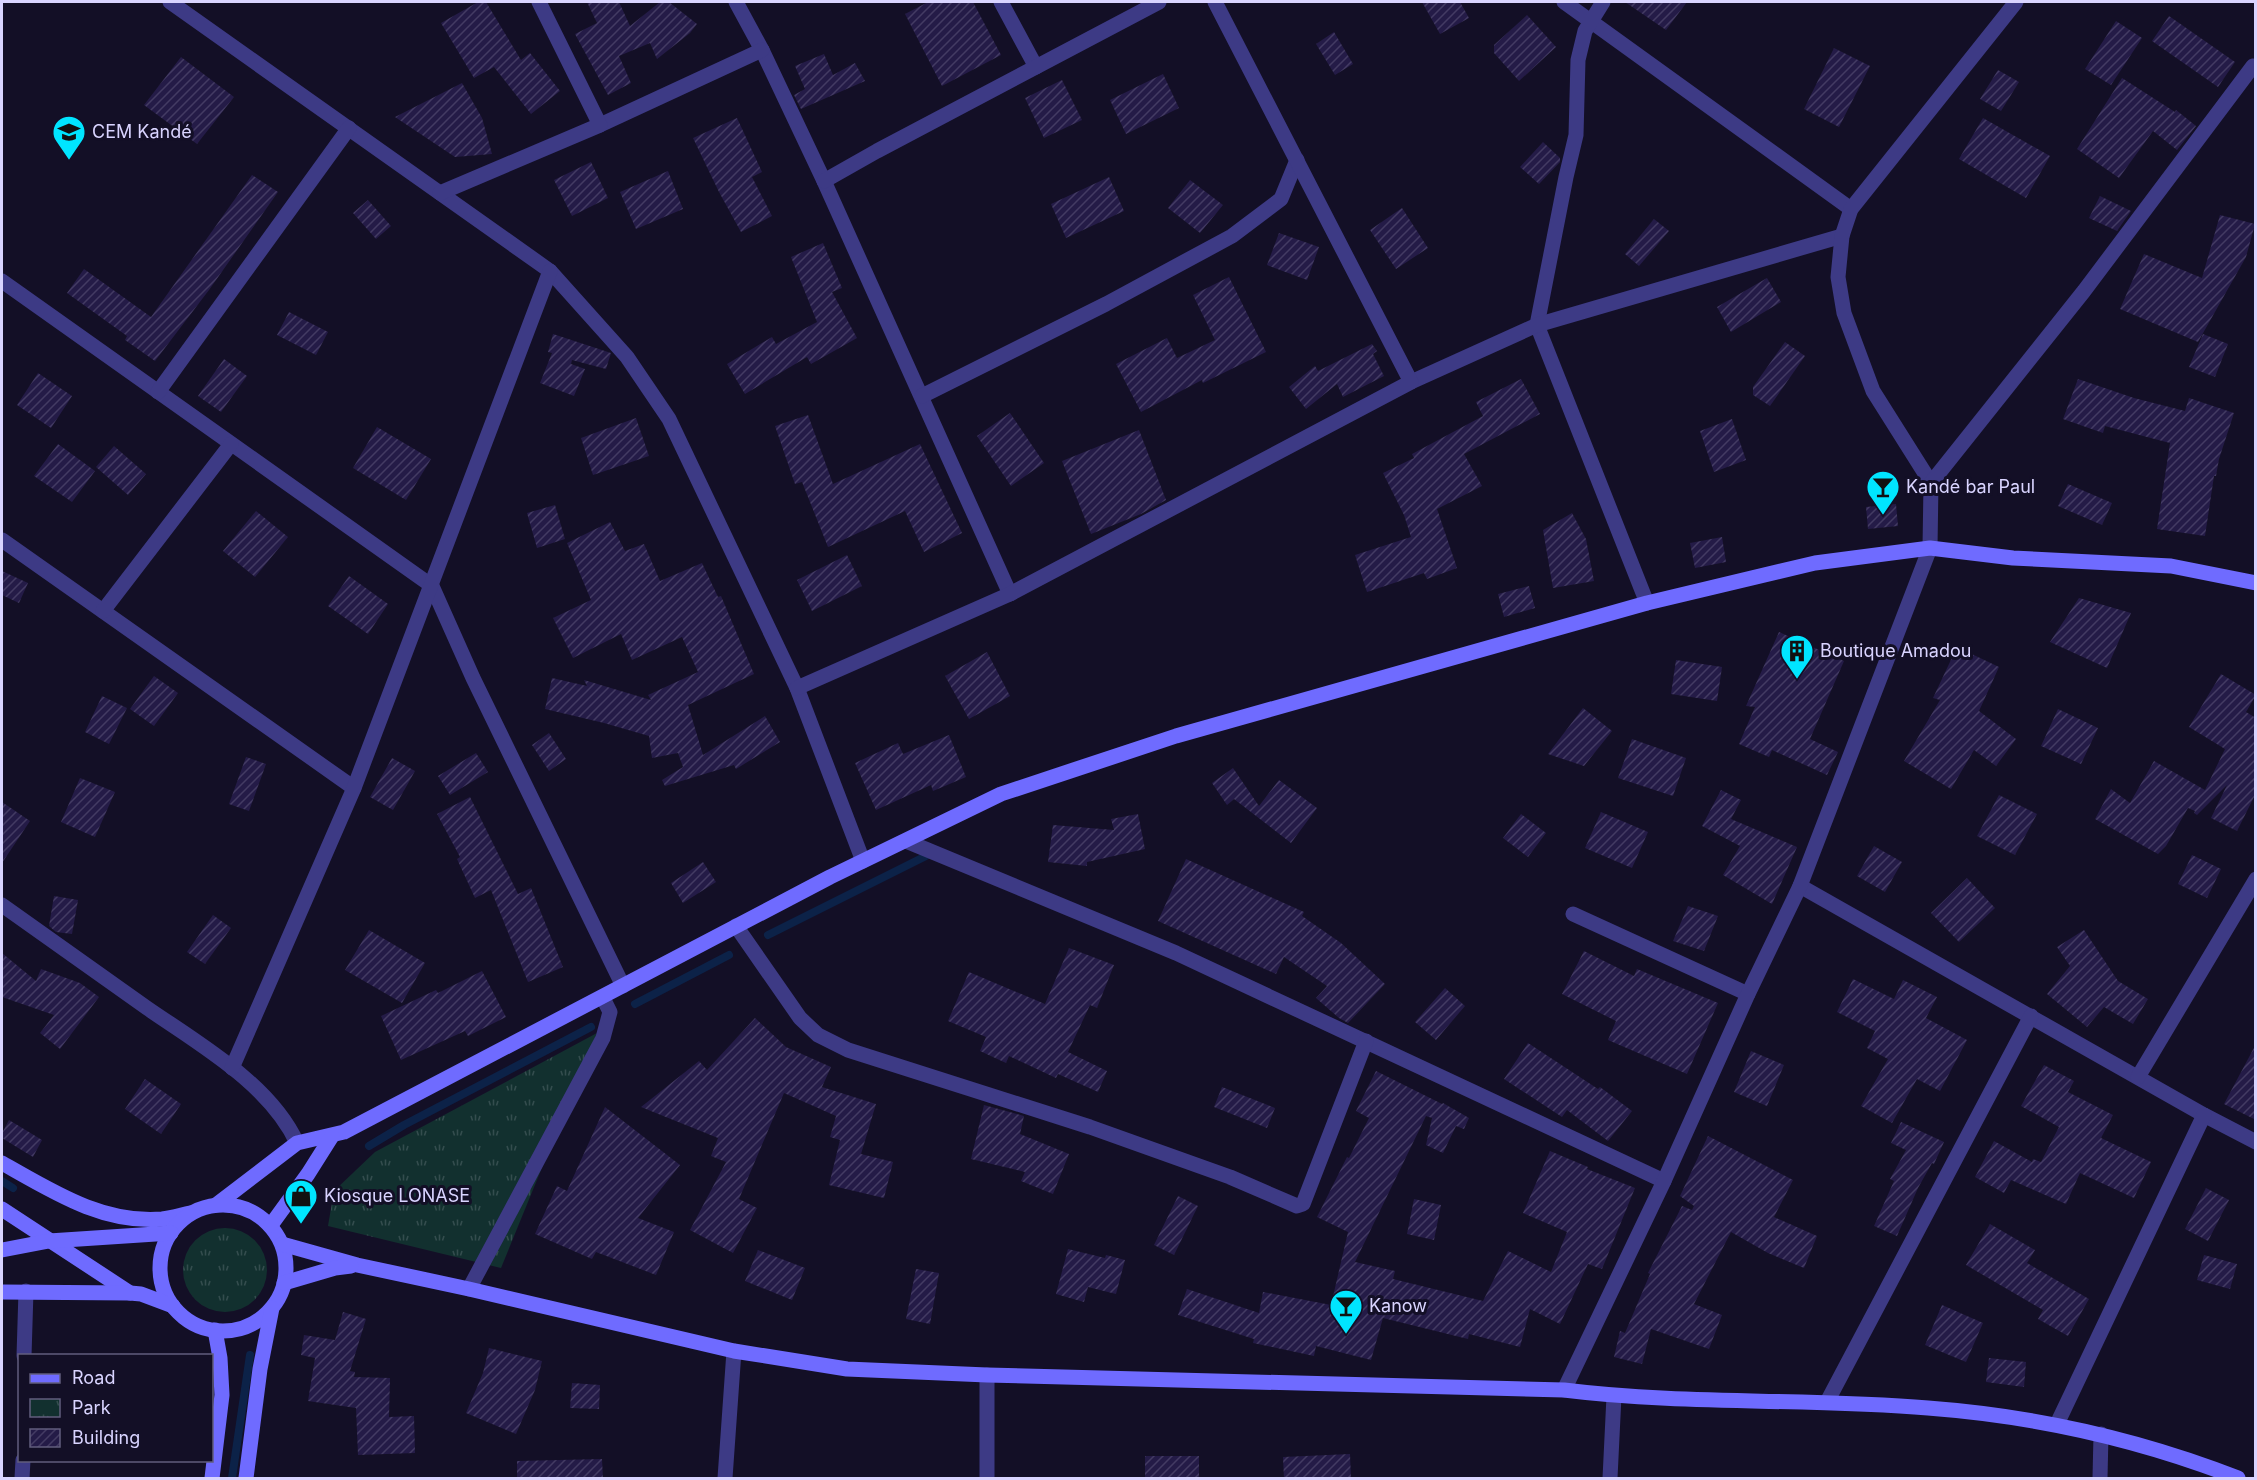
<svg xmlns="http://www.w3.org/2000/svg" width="2257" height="1480" font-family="Inter,sans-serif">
	<defs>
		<pattern id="park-tufts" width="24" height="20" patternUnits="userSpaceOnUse" patternTransform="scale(1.5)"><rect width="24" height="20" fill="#12302f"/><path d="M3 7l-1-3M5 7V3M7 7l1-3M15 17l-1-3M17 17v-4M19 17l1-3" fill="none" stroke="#344d4e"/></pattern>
		<pattern id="building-hatch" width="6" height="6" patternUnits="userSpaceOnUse" patternTransform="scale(1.5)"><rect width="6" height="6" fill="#241b47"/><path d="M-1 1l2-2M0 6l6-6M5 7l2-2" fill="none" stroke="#433b63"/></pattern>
	</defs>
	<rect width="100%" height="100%" fill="#130f26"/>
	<g fill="url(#park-tufts)">
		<path d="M597 1033 501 1268 328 1226 334 1191 375 1152Z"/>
		<circle cx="225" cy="1270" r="42"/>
	</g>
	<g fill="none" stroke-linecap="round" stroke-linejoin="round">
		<g stroke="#0c2248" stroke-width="8">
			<path d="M768 935 926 856"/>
			<path d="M635 1004 729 955"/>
			<path d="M369 1146 404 1125 591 1027"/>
			<path d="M2 1181 13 1188"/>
			<path d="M232 1478 250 1355"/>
		</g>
	</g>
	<g fill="url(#building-hatch)">
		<path d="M478 2H486L521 60 530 53 560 91 531 114 494 67 474 78 441 23Z"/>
		<path d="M587 2H619L630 26 660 2H669L697 24 690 33 657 59 650 43 619 56 631 83 608 95 575 34 597 23Z"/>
		<path d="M928 2H973L1001 55 942 86 905 14Z"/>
		<path d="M1422 2H1460L1469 18 1440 34Z"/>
		<path d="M1625 2H1687L1666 30Z"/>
		<path d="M1527 15 1556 47 1519 81 1494 53V45Z"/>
		<path d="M2169 16 2235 62 2218 87 2152 41Z"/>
		<path d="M2116 21 2142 38 2111 85 2085 69Z"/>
		<path d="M1334 32 1353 64 1335 75 1316 44Z"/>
		<path d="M1834 48 1870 66 1839 127 1804 109Z"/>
		<path d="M824 54 833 75 855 63 865 81 801 109 794 95 805 89 795 66Z"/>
		<path d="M181 57 234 97 197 144 144 105Z"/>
		<path d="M1998 70 2019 82 2001 111 1980 99Z"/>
		<path d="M1163 74 1179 108 1126 134 1110 100Z"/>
		<path d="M2122 78 2175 112 2176 110 2196 126 2177 150 2153 131 2119 178 2077 149Z"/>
		<path d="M1062 80 1082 120 1044 138 1025 98Z"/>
		<path d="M462 83 482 118 492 154 455 157 395 117Z"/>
		<path d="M737 118 762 172 752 177 772 216 741 232 719 192 693 138Z"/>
		<path d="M1983 118 2050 156 2026 198 1959 159Z"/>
		<path d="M1543 142 1560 158V162L1539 184 1520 167Z"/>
		<path d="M591 162 608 198 572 216 554 180Z"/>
		<path d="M668 171 683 209 636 229 620 192Z"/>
		<path d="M252 175 278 192 209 290 155 361 125 340 127 336 67 293 84 269 151 317Z"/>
		<path d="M1109 177 1124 211 1066 238 1051 204Z"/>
		<path d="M1190 180 1223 205 1200 233 1168 208Z"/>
		<path d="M2100 196 2131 211 2117 231 2089 218Z"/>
		<path d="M368 200 391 226 376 239 353 213Z"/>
		<path d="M1402 208 1428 248 1396 269 1370 230Z"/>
		<path d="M2220 215 2255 224 2246 257 2198 342 2120 309 2144 254 2202 278Z"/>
		<path d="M1654 219 1669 231 1639 266 1625 254Z"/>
		<path d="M1279 233 1319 247 1307 280 1267 265Z"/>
		<path d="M823 243 842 288 832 292 857 338 811 364 807 357 745 394 727 364 772 337 776 344 817 322 791 257Z"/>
		<path d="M1229 277 1266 352 1203 383 1202 380 1141 412 1116 364 1167 338 1177 358 1215 340 1193 295Z"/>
		<path d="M1767 278 1781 302 1731 332 1717 307Z"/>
		<path d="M289 312 328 332 316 355 277 335Z"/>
		<path d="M553 334 611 353 606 369 572 360 571 364 585 369 574 396 540 383 552 353 548 352Z"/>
		<path d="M2203 334 2228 344 2215 377 2189 367Z"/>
		<path d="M1785 342 1805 356 1770 406 1753 395V387Z"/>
		<path d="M1372 344 1377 351 1373 354 1384 376 1343 397 1337 384 1306 409 1289 387 1315 366 1318 371Z"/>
		<path d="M224 359 247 376 221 412 198 396Z"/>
		<path d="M38 373 72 396 51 428 17 405Z"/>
		<path d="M1521 379 1540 414 1464 454 1482 486 1437 509 1457 568 1427 579 1424 573 1367 592 1355 555 1411 537 1404 515 1383 473 1414 458 1412 454 1483 416 1476 402Z"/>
		<path d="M2078 379 2134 398 2185 411 2189 398 2234 413 2219 459 2216 476H2214L2205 536 2157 529 2170 443 2105 426 2103 433 2063 419Z"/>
		<path d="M1010 413 1044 463 1011 486 977 436Z"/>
		<path d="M808 415 833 484 920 444 962 533 924 552 905 511 828 547 802 482 795 484 775 426Z"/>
		<path d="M636 418 649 456 593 475 581 438Z"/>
		<path d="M1732 419 1746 460 1714 472 1700 431Z"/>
		<path d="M377 427 431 459 406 500 353 468Z"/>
		<path d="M1139 430 1166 500 1141 514 1091 534 1062 461Z"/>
		<path d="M58 444 95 471 72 502 34 476Z"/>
		<path d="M114 446 146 474 128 495 96 467Z"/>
		<path d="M2068 484 2112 503 2102 525 2058 506Z"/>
		<path d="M1896 504 1898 526 1868 529 1866 507Z"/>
		<path d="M555 505 565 539 537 548 527 513Z"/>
		<path d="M256 511 288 537 255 577 223 551Z"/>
		<path d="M1572 513 1586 539 1594 581 1553 588 1543 530Z"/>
		<path d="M610 522 625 551 644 544 660 581 702 563 718 597 721 596 754 674 688 705 703 755 765 716 780 742 736 769 734 765 665 786 662 780 683 767 678 753 652 758 649 736 604 723 545 709 552 678 587 686 584 680 651 700 648 695 698 672 682 637 632 660 621 634 573 658 553 618 591 600 567 543Z"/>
		<path d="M1722 537 1726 562 1695 568 1690 543Z"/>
		<path d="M847 555 862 586 812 611 797 580Z"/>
		<path d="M2 571 28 583 19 603 2 595Z"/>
		<path d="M349 576 388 604 368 634 328 606Z"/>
		<path d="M1529 586 1535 608 1504 617 1498 594Z"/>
		<path d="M2079 598 2131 613 2107 668 2050 642Z"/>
		<path d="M1779 632 1844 661 1810 739 1838 752 1827 775 1772 750 1769 757 1739 744 1755 707 1746 706Z"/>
		<path d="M1957 647 1999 667 1979 711 2016 739 1996 766 1974 750 1951 789 1904 761 1940 700 1933 698Z"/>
		<path d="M987 652 1010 696 969 719 945 676Z"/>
		<path d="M1676 660 1722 667 1717 701 1671 694Z"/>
		<path d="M2221 674 2256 695 2246 712 2256 718V793L2237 831 2211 818 2227 785 2197 815 2194 813 2195 811 2188 808 2166 846 2158 854 2095 819 2111 789 2130 803 2154 761 2205 790 2225 749 2189 727Z"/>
		<path d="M154 676 178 693 154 726 130 709Z"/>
		<path d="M102 696 127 708 109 744 85 732Z"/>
		<path d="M1583 708 1612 731 1584 766 1548 754Z"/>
		<path d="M2058 709 2098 728 2081 764 2041 746Z"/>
		<path d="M549 733 566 759 549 771 532 745Z"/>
		<path d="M949 735 966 777 933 791 931 785 876 810 855 763 898 743 903 754Z"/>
		<path d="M1632 739 1686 758 1673 796 1618 778Z"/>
		<path d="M476 753 488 772 450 795 438 776Z"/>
		<path d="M246 757 266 764 249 811 229 804Z"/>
		<path d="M392 758 415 771 393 810 370 797Z"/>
		<path d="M1233 768 1259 806 1279 780 1317 808 1291 843 1234 799 1227 805 1212 783Z"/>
		<path d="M80 778 115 792 95 837 61 822Z"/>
		<path d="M1721 790 1741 800 1731 819 1797 847 1772 904 1723 875 1740 846 1702 826Z"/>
		<path d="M1999 795 2037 814 2015 855 1977 836Z"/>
		<path d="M470 797 518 894 531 888 563 967 528 982 491 890 475 898 457 859 460 857 437 814Z"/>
		<path d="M2 802 30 821 2 863Z"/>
		<path d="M1601 812 1648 832 1632 868 1585 848Z"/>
		<path d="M1138 814 1145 849 1087 862V866L1048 862 1053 825 1114 830 1111 819Z"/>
		<path d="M1521 814 1546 833 1528 857 1503 838Z"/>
		<path d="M1874 846 1902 862 1885 892 1857 876Z"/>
		<path d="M2192 855 2221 869 2207 898 2178 884Z"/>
		<path d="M1186 859 1304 912 1302 916 1341 943 1385 984 1348 1023 1339 1018 1316 998 1327 986 1284 957 1276 974 1158 921Z"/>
		<path d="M703 862 716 882 683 903 671 883Z"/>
		<path d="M1967 878 1995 908 1959 942 1931 913Z"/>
		<path d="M54 896 78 900 72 934 56 932 49 926Z"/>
		<path d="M1688 906 1718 916 1704 951 1673 941Z"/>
		<path d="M213 915 231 928 205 964 187 952Z"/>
		<path d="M369 930 425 963 402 1003 345 970Z"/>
		<path d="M2084 930 2118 981 2148 999 2133 1024 2104 1007 2087 1027 2047 994 2070 966 2057 947Z"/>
		<path d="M1069 948 1114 965 1097 1008 1090 1005 1068 1052 1107 1071 1098 1092 1058 1074 1056 1078 1009 1056 1006 1063 980 1051 986 1037 948 1021 969 972 1045 1004Z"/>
		<path d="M1584 951 1634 976 1637 969 1718 1003 1687 1074 1608 1040 1616 1021 1562 994Z"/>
		<path d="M2 953 36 981 41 969 80 983 99 997 60 1049 40 1033 54 1015 2 997Z"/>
		<path d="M482 971 506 1017 468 1036 465 1031 401 1060 381 1016 436 990 438 993Z"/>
		<path d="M1853 979 1894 999 1903 980 1937 997 1926 1018 1967 1040 1940 1091 1917 1079 1892 1123 1861 1106 1888 1059 1867 1048 1875 1031 1837 1012Z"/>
		<path d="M1445 988 1465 1006 1436 1040 1415 1022Z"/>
		<path d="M755 1018 786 1047 831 1067 822 1087 876 1104 861 1154 893 1162 884 1198 829 1185 840 1140 830 1137 836 1116 784 1093 739 1199 757 1208 733 1253 690 1230 726 1162 711 1156 718 1138 641 1107 699 1061 707 1070Z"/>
		<path d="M1528 1043 1598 1089 1600 1087 1632 1111 1608 1141 1567 1110 1562 1117 1504 1079Z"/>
		<path d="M2256 1044V1120L2224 1104Z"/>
		<path d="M1751 1051 1784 1065 1767 1106 1734 1092Z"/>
		<path d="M2044 1065 2074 1081 2068 1092 2113 1115 2101 1138 2151 1162 2134 1198 2080 1173 2066 1204 2011 1180 2004 1193 1975 1177 1994 1141 2032 1162 2033 1159 2041 1162 2059 1127 2021 1106Z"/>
		<path d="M1376 1071 1442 1104 1443 1103 1469 1118 1464 1129 1456 1126 1443 1153 1426 1145 1432 1118 1426 1116 1355 1262 1395 1271 1393 1279 1483 1301 1508 1251 1551 1272 1567 1232 1523 1213 1550 1151 1588 1167 1587 1169 1635 1188 1602 1269 1588 1264 1560 1324 1530 1309 1520 1347 1469 1334 1468 1339 1383 1318 1371 1360 1316 1346 1314 1356 1253 1343 1254 1339 1178 1315 1187 1289 1259 1313 1263 1292 1331 1305 1348 1232 1317 1217 1347 1157 1349 1158 1369 1118 1356 1111Z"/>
		<path d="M145 1079 181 1104 161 1134 125 1109Z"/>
		<path d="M1222 1087 1275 1108 1267 1128 1214 1107Z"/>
		<path d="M984 1105 1024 1116 1020 1134 1069 1154 1053 1194 1021 1181 1025 1172 971 1159Z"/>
		<path d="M605 1107 680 1165 638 1218 674 1232 656 1275 596 1252 592 1259 535 1234 557 1186 567 1191Z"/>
		<path d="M9 1120 42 1140 33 1157 2 1138V1133Z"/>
		<path d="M1901 1122 1944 1142 1934 1164 1932 1163 1918 1188 1897 1236 1874 1226 1894 1181 1890 1179 1906 1150 1891 1143Z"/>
		<path d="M1708 1136 1793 1180 1774 1217 1817 1236 1804 1268 1768 1253 1731 1232 1694 1304 1722 1315 1709 1349 1651 1329 1642 1364 1614 1357 1620 1331 1625 1333 1650 1274 1648 1273 1682 1206 1692 1210 1694 1206 1680 1196Z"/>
		<path d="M2206 1188 2229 1200 2208 1241 2185 1229Z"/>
		<path d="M1178 1196 1198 1206 1174 1255 1154 1245Z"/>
		<path d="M1414 1199 1441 1205 1434 1240 1407 1234Z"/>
		<path d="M1990 1224 2035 1250 2027 1263 2089 1299 2068 1336 2038 1319 2043 1310 1966 1265Z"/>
		<path d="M1068 1249 1105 1258 1106 1255 1125 1260 1116 1294 1088 1287 1084 1302 1056 1294Z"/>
		<path d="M758 1250 805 1268 792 1300 745 1281Z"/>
		<path d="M2204 1255 2237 1264 2230 1289 2197 1280Z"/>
		<path d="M916 1269 939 1273 930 1324 906 1319Z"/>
		<path d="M1942 1305 1983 1323 1966 1362 1925 1345Z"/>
		<path d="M343 1312 366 1319 350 1371 355 1372 354 1377 390 1378 389 1417 414 1416 415 1453 358 1455 356 1408 308 1401 315 1358 301 1355 304 1335 335 1340Z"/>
		<path d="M489 1348 542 1361 535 1390 516 1434 466 1413 483 1373Z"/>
		<path d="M1989 1358 2026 1362 2024 1387 1986 1382Z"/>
		<path d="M572 1383 600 1385 599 1409 570 1408Z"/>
		<path d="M1350 1454 1351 1479H1284L1283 1457Z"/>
		<rect x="1145" y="1456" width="54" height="23"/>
		<path d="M602 1459 603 1479H517V1461Z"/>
	</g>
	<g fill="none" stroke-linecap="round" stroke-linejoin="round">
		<g stroke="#3d3a85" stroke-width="15">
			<path d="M170 2 550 271 627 357 669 419 797 688 863 861"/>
			<path d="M736 2 762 50 824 181 1010 594"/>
			<path d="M1001 2 1036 67"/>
			<path d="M1564 2 1851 209"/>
			<path d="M1603 2 1585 31 1578 60 1576 135 1566 177 1537 325 1647 603"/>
			<path d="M600 125 762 50"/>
			<path d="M824 181 877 151 1159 2"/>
			<path d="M440 193 600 125 539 2"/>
			<path d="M2 281 432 586 473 678 623 986"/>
			<path d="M1411 382 1537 325 1842 236"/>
			<path d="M158 392 349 128"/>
			<path d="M922 396 1106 304 1232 236 1281 199 1297 160"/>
			<path d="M1931 483 1873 391 1844 313 1838 277 1842 236 1851 209 2016 2"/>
			<path d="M2 540 354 788"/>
			<path d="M103 611 231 444"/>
			<path d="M797 688 1010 594 1411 382 1215 2"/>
			<path d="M906 841 1176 953 1664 1181"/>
			<path d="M1800 886 2204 1115 2256 1142"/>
			<path d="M2 905C50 939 98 973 147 1008 199 1044 270 1084 297 1143"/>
			<path d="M1573 914 1748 994"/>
			<path d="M736 926 800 1018 818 1035 848 1050 1090 1127 1230 1177 1297 1206 1303 1204 1366 1041"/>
			<path d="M232 1068 354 788 550 271"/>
			<path d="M2138 1077 2256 879"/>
			<path d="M469 1289 603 1038 610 1012 603 998"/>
			<path d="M24 1356 26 1291"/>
			<path d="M987 1375V1478"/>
			<path d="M1564 1390 1664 1181 1748 994 1800 886 1930 548 1931 483 2084 291 2253 66"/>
			<path d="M1827 1402 2031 1016"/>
			<path d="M2057 1424 2204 1115"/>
			<path d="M22 1478 23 1460"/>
			<path d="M725 1478 734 1351"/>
			<path d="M1610 1478 1614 1396"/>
			<path d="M2100 1478 2101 1434"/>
		</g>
		<g stroke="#6f6bff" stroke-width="15">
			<path d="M2 1163C52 1191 102 1224 162 1219 171 1218 181 1215 190 1213"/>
			<path d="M216 1205 297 1143 344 1132 830 877 1001 794 1176 736 1647 603 1815 563 1930 548 2013 558 2171 566 2256 583"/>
			<circle cx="223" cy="1268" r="63"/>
			<path d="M2 1209 130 1293"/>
			<path d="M271 1225 308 1174 332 1136"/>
			<path d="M282 1244 357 1265 469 1289 734 1351 847 1369 987 1375 1564 1390C1684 1405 1807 1398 1928 1408 2034 1416 2138 1439 2238 1478"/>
			<path d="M2 1250 49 1241 171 1233"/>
			<path d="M284 1283 335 1268 351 1266"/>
			<path d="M2 1292 130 1293 141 1294 173 1306"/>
			<path d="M212 1478 222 1395 220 1358 215 1330"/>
			<path d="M246 1478 260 1369 272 1308"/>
		</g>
	</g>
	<defs>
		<g id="school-pin" transform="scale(1.725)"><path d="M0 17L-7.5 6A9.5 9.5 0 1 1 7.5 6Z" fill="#00e5ff" stroke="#130f26"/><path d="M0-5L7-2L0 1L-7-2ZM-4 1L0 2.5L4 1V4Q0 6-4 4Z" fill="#111"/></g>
		<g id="bar-pin" transform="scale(1.725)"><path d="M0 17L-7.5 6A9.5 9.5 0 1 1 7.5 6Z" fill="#00e5ff" stroke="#130f26"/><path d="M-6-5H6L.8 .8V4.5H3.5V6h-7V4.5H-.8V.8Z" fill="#111"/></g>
		<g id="building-pin" transform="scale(1.725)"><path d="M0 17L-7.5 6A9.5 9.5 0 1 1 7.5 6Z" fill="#00e5ff" stroke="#130f26"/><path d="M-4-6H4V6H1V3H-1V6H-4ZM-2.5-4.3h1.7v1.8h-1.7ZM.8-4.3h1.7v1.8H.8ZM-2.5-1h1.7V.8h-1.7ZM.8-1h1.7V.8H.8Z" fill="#111"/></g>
		<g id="shop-pin" transform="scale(1.725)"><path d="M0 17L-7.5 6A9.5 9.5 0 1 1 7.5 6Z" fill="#00e5ff" stroke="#130f26"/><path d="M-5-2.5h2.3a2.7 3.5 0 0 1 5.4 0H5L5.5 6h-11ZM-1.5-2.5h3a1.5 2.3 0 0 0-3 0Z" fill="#111"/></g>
	</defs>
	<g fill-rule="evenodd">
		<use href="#school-pin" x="69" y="132"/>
		<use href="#bar-pin" x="1883" y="487"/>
		<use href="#building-pin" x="1797" y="651"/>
		<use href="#shop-pin" x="301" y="1196"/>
		<use href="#bar-pin" x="1346" y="1306"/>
	</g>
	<g text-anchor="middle" stroke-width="6" stroke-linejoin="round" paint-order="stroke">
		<g font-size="18" fill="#d9d4ff" stroke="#130f26" text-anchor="start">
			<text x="92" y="138">CEM Kandé</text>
			<text x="1906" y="493">Kandé bar Paul</text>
			<text x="1820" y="657">Boutique Amadou</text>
			<text x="324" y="1202">Kiosque LONASE</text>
			<text x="1369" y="1312">Kanow</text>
		</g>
	</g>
	<rect width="2257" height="1480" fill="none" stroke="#d9d4ff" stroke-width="6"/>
	<rect x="18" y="1354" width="195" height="108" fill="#130f26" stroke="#625e7d" stroke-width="1.5"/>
	<rect x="30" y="1374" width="30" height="9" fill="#6f6bff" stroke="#625e7d" stroke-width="1.5"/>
	<text x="72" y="1384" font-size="18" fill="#d9d4ff">Road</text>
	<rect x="30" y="1399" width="30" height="18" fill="url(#park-tufts)" stroke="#625e7d" stroke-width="1.5"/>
	<text x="72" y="1414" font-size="18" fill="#d9d4ff">Park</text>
	<rect x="30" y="1429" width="30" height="18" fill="url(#building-hatch)" stroke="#625e7d" stroke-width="1.5"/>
	<text x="72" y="1444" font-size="18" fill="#d9d4ff">Building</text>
</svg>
